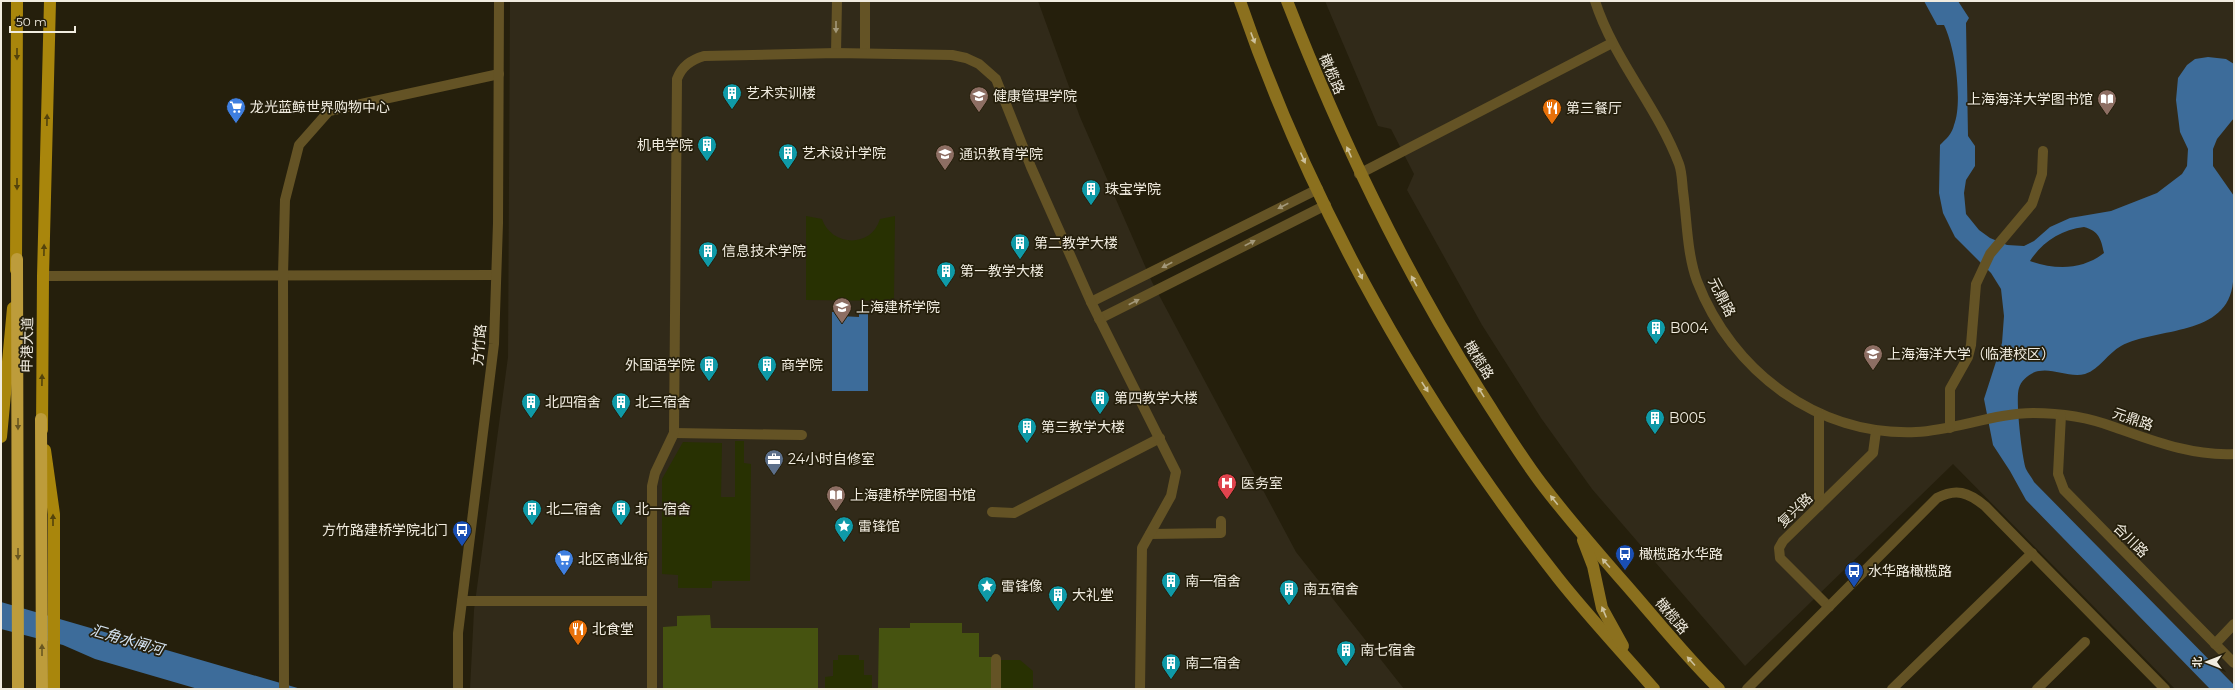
<svg xmlns="http://www.w3.org/2000/svg" width="2235" height="690" font-family="Montserrat,'Noto Sans SC',sans-serif">
	<rect width="100%" height="100%" fill="#251f0c"/>
	<g fill="#312a19">
		<path d="M510 1H1038L1080 117 1152 282 1296 552 1404 689H470L474 610 508 357Z"/>
		<path d="M1325 1H2234V689H2175L1953 464 1745 666 1592 489 1541 418 1482 325 1407 190 1414 174 1391 129 1378 126Z"/>
	</g>
	<g fill="#283102">
		<path d="M806 216 822 219C831 246 871 249 880 219L895 216 894 301 806 300Z"/>
		<path d="M735 441H744V463L751 464 750 581H712V588H678V575L662 574V479L683 442 722 443 721 497H735Z"/>
		<path d="M838 655H859V660H864V675H872V689H825V677L833 676V660H838Z"/>
		<path d="M1001 660H1020L1033 671V689H1001Z"/>
	</g>
	<g fill="#465310">
		<path d="M710 615 711 628H818V689H663V627L677 626V616Z"/>
		<path d="M910 623H962V633H979V657H993V689H878L879 628H910Z"/>
	</g>
	<g fill="#3d6c9a" fill-rule="evenodd">
		<path d="M1924 1H1958L1969 18 1966 23 1968 136 1975 146V166L1966 180 1964 193 1966 214 1979 230 1990 238 2007 245 2024 246 2034 241 2050 227 2070 218 2111 211 2157 193 2182 174 2187 166 2188 149 2180 132 2176 100 2178 78 2187 65 2195 59 2208 57 2226 59 2234 64V118L2217 139 2213 149V166L2234 196 2233 282C2228 337 2157 327 2121 346 2108 353 2100 369 2085 374 2070 378 2053 368 2039 371 2031 372 2021 380 2019 388 2015 398 2022 458 2026 469 2028 473 2032 478 2034 482L2234 685V689H2210L2026 500 2010 471 1993 445 1984 399 2002 343 2004 316 2001 289 1991 273 1955 237 1943 213 1939 193 1940 145C1946 139 1952 134 1954 125 1963 102 1955 47 1944 25H1937ZM2084 227C2099 231 2101 239 2104 253 2082 270 2056 270 2030 261 2043 241 2061 230 2084 227Z"/>
		<path d="M832 312H840V316L859 317V312H868V391H832Z"/>
		<path d="M1 602 301 689H198L95 659 63 645 1 629Z"/>
	</g>
	<g fill="none" stroke-linecap="round" stroke-linejoin="round">
		<g stroke="#645325" stroke-width="10">
			<path d="M1595 1C1614 60 1657 106 1679 164 1682 172 1682 182 1683 191 1687 220 1687 254 1697 281 1732 372 1818 436 1916 432 1955 430 1995 413 2033 413 2060 413 2090 418 2114 427 2154 441 2191 456 2234 454"/>
			<path d="M836 53 837 1"/>
			<path d="M865 53V1"/>
			<path d="M1359 174 1612 43"/>
			<path d="M43 276 496 275"/>
			<path d="M1091 302 1318 189"/>
			<path d="M1099 319 1326 205"/>
			<path d="M1819 414V506"/>
			<path d="M2061 415 2058 474 2064 490 2234 663"/>
			<path d="M1950 428V389L1968 357 1971 345 1976 284 1990 254 2032 204 2042 174 2043 151"/>
			<path d="M674 433 802 435"/>
			<path d="M992 512 1014 513 1160 438"/>
			<path d="M1150 534 1221 533V521"/>
			<path d="M462 601H652"/>
			<path d="M1829 607 1780 558 1779 548 1783 541 1873 453 1876 431"/>
			<path d="M2215 644 2234 624"/>
			<path d="M996 659V689"/>
			<path d="M284 689 283 275 285 200 299 145 329 111 499 74"/>
			<path d="M458 689V633L494 344 498 223 499 1"/>
			<path d="M652 689V486L655 473 674 433 677 79C682 66 691 60 704 56L836 53 952 55 966 58 979 64 996 79 1031 167 1091 302 1176 472 1171 496 1142 548 1140 689"/>
			<path d="M1747 689 1937 498C1956 488 1968 492 1985 506L2165 689"/>
			<path d="M1892 689 2032 553"/>
			<path d="M2037 689 2085 642"/>
		</g>
		<g stroke="#8b701e" stroke-width="12">
			<path d="M1240 1C1311 208 1423 406 1558 578 1588 616 1622 652 1654 689"/>
			<path d="M1287 1C1341 139 1401 265 1480 391 1500 422 1519 454 1541 483 1566 516 1593 547 1620 578 1653 615 1683 654 1719 689"/>
			<path d="M1583 540 1593 566 1602 608 1623 646"/>
		</g>
		<g stroke="#a9860c" stroke-width="12">
			<path d="M16 270 17 1"/>
			<path d="M42 430 43 276 50 1"/>
			<path d="M1 437 13 308"/>
			<path d="M45 450 54 514V689"/>
		</g>
		<g stroke="#bd9c3b" stroke-width="12">
			<path d="M17 259 18 689"/>
			<path d="M41 419 42 689"/>
		</g>
	</g>
	<defs><path id="oneway-solid" d="M-6-.8H1V-3.2L6.5 0L1 3.2V.8H-6Z"/></defs>
	<g fill="#a39879">
		<use href="#oneway-solid" transform="translate(836 27) rotate(90)"/>
		<use href="#oneway-solid" transform="translate(1283 206) rotate(153)"/>
		<use href="#oneway-solid" transform="translate(1250 243) rotate(-27)"/>
		<use href="#oneway-solid" transform="translate(1167 265) rotate(153)"/>
		<use href="#oneway-solid" transform="translate(1134 302) rotate(-27)"/>
	</g>
	<g fill="#cdc19c">
		<use href="#oneway-solid" transform="translate(1253 38) rotate(69)"/>
		<use href="#oneway-solid" transform="translate(1349 152) rotate(-114)"/>
		<use href="#oneway-solid" transform="translate(1303 158) rotate(66)"/>
		<use href="#oneway-solid" transform="translate(1360 274) rotate(64)"/>
		<use href="#oneway-solid" transform="translate(1414 281) rotate(-119)"/>
		<use href="#oneway-solid" transform="translate(1425 387) rotate(57)"/>
		<use href="#oneway-solid" transform="translate(1481 392) rotate(-122)"/>
		<use href="#oneway-solid" transform="translate(1554 500) rotate(-129)"/>
		<use href="#oneway-solid" transform="translate(1606 563) rotate(-132)"/>
		<use href="#oneway-solid" transform="translate(1604 612) rotate(-113)"/>
		<use href="#oneway-solid" transform="translate(1691 661) rotate(-132)"/>
	</g>
	<g fill="#53430c">
		<use href="#oneway-solid" transform="translate(17 54) rotate(90)"/>
		<use href="#oneway-solid" transform="translate(47 120) rotate(-89)"/>
		<use href="#oneway-solid" transform="translate(17 184) rotate(90)"/>
		<use href="#oneway-solid" transform="translate(44 250) rotate(-89)"/>
		<use href="#oneway-solid" transform="translate(42 380) rotate(-89)"/>
		<use href="#oneway-solid" transform="translate(53 520) rotate(-90)"/>
	</g>
	<g fill="#695721">
		<use href="#oneway-solid" transform="translate(18 424) rotate(90)"/>
		<use href="#oneway-solid" transform="translate(18 554) rotate(90)"/>
		<use href="#oneway-solid" transform="translate(42 650) rotate(-90)"/>
	</g>
	<defs>
		<g id="building-pin" transform="scale(1)"><path d="M0 17L-7.5 6A9.5 9.5 0 1 1 7.5 6Z" fill="#0f9aa8" stroke="#251f0c"/><path d="M-4-6H4V6H1V3H-1V6H-4ZM-2.5-4.3h1.7v1.8h-1.7ZM.8-4.3h1.7v1.8H.8ZM-2.5-1h1.7V.8h-1.7ZM.8-1h1.7V.8H.8Z" fill="#fff"/></g>
		<g id="university-pin" transform="scale(1)"><path d="M0 17L-7.5 6A9.5 9.5 0 1 1 7.5 6Z" fill="#8d6e63" stroke="#251f0c"/><path d="M0-5L7-2L0 1L-7-2ZM-4 1L0 2.5L4 1V4Q0 6-4 4Z" fill="#fff"/></g>
		<g id="library-pin" transform="scale(1)"><path d="M0 17L-7.5 6A9.5 9.5 0 1 1 7.5 6Z" fill="#8d6e63" stroke="#251f0c"/><path d="M-6-4Q-3-5.5-.7-3.5V5Q-3 3-6 4ZM6-4Q3-5.5 .7-3.5V5Q3 3 6 4Z" fill="#fff"/></g>
		<g id="supermarket-pin" transform="scale(1)"><path d="M0 17L-7.5 6A9.5 9.5 0 1 1 7.5 6Z" fill="#3f7fe0" stroke="#251f0c"/><path d="M-6-5.5h2.5l.6 2H6L4.5 2H-2.5L-4.4-4H-6ZM-1.5 3.2a1.3 1.3 0 1 0 .1 0ZM3 3.2a1.3 1.3 0 1 0 .1 0Z" fill="#fff"/></g>
		<g id="restaurant-pin" transform="scale(1)"><path d="M0 17L-7.5 6A9.5 9.5 0 1 1 7.5 6Z" fill="#e8710a" stroke="#251f0c"/><path d="M-5-6h1v4h1v-4h1v4h1v-4h1v5L-1.5 .5V6h-2V.5L-5-1ZM5-6V6H3V1.5H1.5Q1.5-4 5-6Z" fill="#fff"/></g>
		<g id="office-pin" transform="scale(1)"><path d="M0 17L-7.5 6A9.5 9.5 0 1 1 7.5 6Z" fill="#5c6f8a" stroke="#251f0c"/><path d="M-6-3h4V-5.5h4V-3h4V5H-6ZM-1-4.5V-3h2v-1.5ZM-6 0V1H6V0Z" fill="#fff"/></g>
		<g id="hospital-pin" transform="scale(1)"><path d="M0 17L-7.5 6A9.5 9.5 0 1 1 7.5 6Z" fill="#e0444e" stroke="#251f0c"/><path d="M-5-5h3v3.5h4V-5h3V5h-3V1.5h-4V5h-3Z" fill="#fff"/></g>
		<g id="sight-pin" transform="scale(1)"><path d="M0 17L-7.5 6A9.5 9.5 0 1 1 7.5 6Z" fill="#0f9aa8" stroke="#251f0c"/><path d="M0-6L1.8-2.2L6-1.7L2.9 1.2L3.7 5.4L0 3.3L-3.7 5.4L-2.9 1.2L-6-1.7L-1.8-2.2Z" fill="#fff"/></g>
		<g id="bus-pin" transform="scale(1)"><path d="M0 17L-7.5 6A9.5 9.5 0 1 1 7.5 6Z" fill="#1a4fb4" stroke="#251f0c"/><path d="M-5-6H5V4H4V6H2V4H-2V6H-4V4H-5ZM-3.5-4V0h7V-4ZM-3.5 1.2v1.5H-2V1.2ZM2 1.2v1.5H3.5V1.2Z" fill="#fff"/></g>
	</defs>
	<g fill-rule="evenodd">
		<use href="#building-pin" x="732" y="93"/>
		<use href="#university-pin" x="979" y="96"/>
		<use href="#library-pin" x="2107" y="99"/>
		<use href="#supermarket-pin" x="236" y="107"/>
		<use href="#restaurant-pin" x="1552" y="108"/>
		<use href="#building-pin" x="707" y="145"/>
		<use href="#building-pin" x="788" y="153"/>
		<use href="#university-pin" x="945" y="154"/>
		<use href="#building-pin" x="1091" y="189"/>
		<use href="#building-pin" x="1020" y="243"/>
		<use href="#building-pin" x="708" y="251"/>
		<use href="#building-pin" x="946" y="271"/>
		<use href="#university-pin" x="842" y="307"/>
		<use href="#building-pin" x="1656" y="328"/>
		<use href="#university-pin" x="1873" y="354"/>
		<use href="#building-pin" x="709" y="365"/>
		<use href="#building-pin" x="767" y="365"/>
		<use href="#building-pin" x="1100" y="398"/>
		<use href="#building-pin" x="531" y="402"/>
		<use href="#building-pin" x="621" y="402"/>
		<use href="#building-pin" x="1655" y="418"/>
		<use href="#building-pin" x="1027" y="427"/>
		<use href="#office-pin" x="774" y="459"/>
		<use href="#hospital-pin" x="1227" y="483"/>
		<use href="#library-pin" x="836" y="495"/>
		<use href="#building-pin" x="532" y="509"/>
		<use href="#building-pin" x="621" y="509"/>
		<use href="#sight-pin" x="844" y="526"/>
		<use href="#bus-pin" x="462" y="530"/>
		<use href="#bus-pin" x="1625" y="554"/>
		<use href="#supermarket-pin" x="564" y="559"/>
		<use href="#bus-pin" x="1854" y="571"/>
		<use href="#building-pin" x="1171" y="581"/>
		<use href="#sight-pin" x="987" y="586"/>
		<use href="#building-pin" x="1289" y="589"/>
		<use href="#building-pin" x="1058" y="595"/>
		<use href="#restaurant-pin" x="578" y="629"/>
		<use href="#building-pin" x="1346" y="650"/>
		<use href="#building-pin" x="1171" y="663"/>
	</g>
	<g text-anchor="middle" stroke-width="3.5" stroke-linejoin="round" paint-order="stroke">
		<g font-size="14" fill="#f1ece0" stroke="#251f0c">
			<text transform="translate(1332 74) rotate(67)" y="5">橄榄路</text>
			<text transform="translate(1722 297) rotate(63)" y="5">元鼎路</text>
			<text transform="translate(27 345) rotate(-89)" y="5">申港大道</text>
			<text transform="translate(479 345) rotate(-85)" y="5">方竹路</text>
			<text transform="translate(1479 360) rotate(58)" y="5">橄榄路</text>
			<text transform="translate(2133 419) rotate(19)" y="5">元鼎路</text>
			<text transform="translate(1795 510) rotate(-44)" y="5">复兴路</text>
			<text transform="translate(2131 540) rotate(45)" y="5">合川路</text>
			<text transform="translate(1672 616) rotate(50)" y="5">橄榄路</text>
		</g>
		<g font-size="14" fill="#f1ece0" stroke="#251f0c" text-anchor="start">
			<text x="746" y="98">艺术实训楼</text>
			<text x="993" y="101">健康管理学院</text>
			<text x="2093" y="104" text-anchor="end">上海海洋大学图书馆</text>
			<text x="250" y="112">龙光蓝鲸世界购物中心</text>
			<text x="1566" y="113">第三餐厅</text>
			<text x="693" y="150" text-anchor="end">机电学院</text>
			<text x="802" y="158">艺术设计学院</text>
			<text x="959" y="159">通识教育学院</text>
			<text x="1105" y="194">珠宝学院</text>
			<text x="1034" y="248">第二教学大楼</text>
			<text x="722" y="256">信息技术学院</text>
			<text x="960" y="276">第一教学大楼</text>
			<text x="856" y="312">上海建桥学院</text>
			<text x="1670" y="333">B004</text>
			<text x="1887" y="359">上海海洋大学（临港校区）</text>
			<text x="695" y="370" text-anchor="end">外国语学院</text>
			<text x="781" y="370">商学院</text>
			<text x="1114" y="403">第四教学大楼</text>
			<text x="545" y="407">北四宿舍</text>
			<text x="635" y="407">北三宿舍</text>
			<text x="1669" y="423">B005</text>
			<text x="1041" y="432">第三教学大楼</text>
			<text x="788" y="464">24小时自修室</text>
			<text x="1241" y="488">医务室</text>
			<text x="850" y="500">上海建桥学院图书馆</text>
			<text x="546" y="514">北二宿舍</text>
			<text x="635" y="514">北一宿舍</text>
			<text x="858" y="531">雷锋馆</text>
			<text x="448" y="535" text-anchor="end">方竹路建桥学院北门</text>
			<text x="1639" y="559">橄榄路水华路</text>
			<text x="578" y="564">北区商业街</text>
			<text x="1868" y="576">水华路橄榄路</text>
			<text x="1185" y="586">南一宿舍</text>
			<text x="1001" y="591">雷锋像</text>
			<text x="1303" y="594">南五宿舍</text>
			<text x="1072" y="600">大礼堂</text>
			<text x="592" y="634">北食堂</text>
			<text x="1360" y="655">南七宿舍</text>
			<text x="1185" y="668">南二宿舍</text>
		</g>
		<g font-size="15" font-style="italic" fill="#d5e3f1" stroke="#251f0c">
			<text transform="translate(127 640) rotate(16)" y="5">汇角水闸河</text>
		</g>
	</g>
	<rect width="2235" height="690" fill="none" stroke="#f1ece0" stroke-width="4"/>
	<g transform="translate(2207 662) rotate(270)" stroke="#251f0c" stroke-width="3" paint-order="stroke">
	<path d="M0-3L7 15L0 10L-7 15Z" fill="#f1ece0"/>
	<text y="-6" font-size="11" font-weight="bold" text-anchor="middle" fill="#f1ece0">北</text>
	</g>
	<path d="M10 26v6h65v-6" fill="none" stroke="#f1ece0" stroke-width="2"/>
	<text x="16" y="26" font-size="12" fill="#f1ece0" stroke="#251f0c" stroke-width="3" paint-order="stroke">50 m</text>
</svg>
